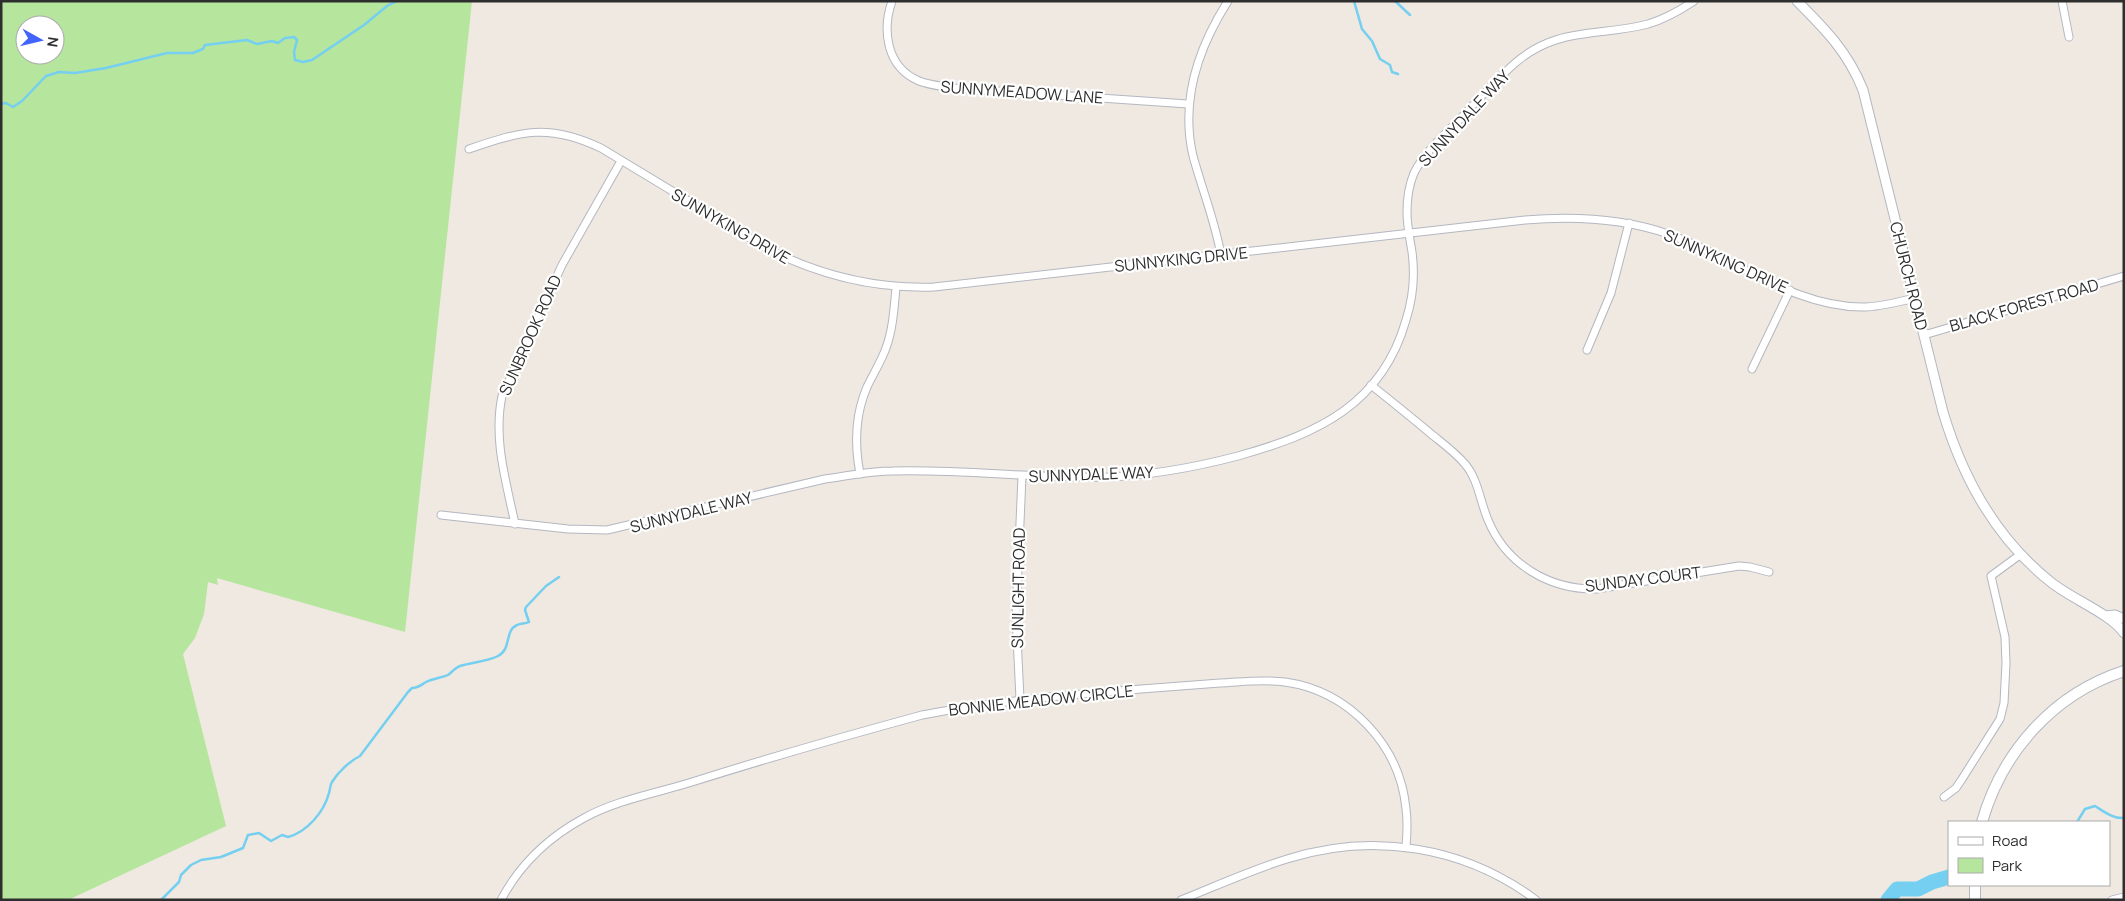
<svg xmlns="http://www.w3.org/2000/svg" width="2125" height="901" font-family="Manrope,sans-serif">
	<rect width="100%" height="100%" fill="#efe9e1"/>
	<path fill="#b6e59e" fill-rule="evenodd" d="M1 1H472L405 632 217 578 218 585 208 582 204 614 195 638 183 654 226 826 68 900H1ZM25 25H55V55H25Z"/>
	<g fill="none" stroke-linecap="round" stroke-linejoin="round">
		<g stroke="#75cff0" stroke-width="2.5">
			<path d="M1354 1 1362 29 1372 41 1380 59 1390 65 1392 72 1398 74"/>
			<path d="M1395 1 1410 15"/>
			<path d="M1 104 6 103 13 107 22 101 46 76 59 72 75 73 106 68 167 53H193L203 49 205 45 247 40 257 44 272 41 278 43 285 38 294 37 297 40 294 52 295 60 303 62 312 60 364 25 387 6 397 1"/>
			<path d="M2077 822 2085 809 2095 806C2103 811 2113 819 2124 818"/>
			<path d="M161 900 179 882 181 875 191 865 201 860 221 857 243 848 248 835 259 833 271 841 282 835 288 837C307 832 324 812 329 793 330 790 330 785 332 782 338 772 350 761 360 756L408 692 412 688C418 688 421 685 426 682 432 679 444 677 448 675 452 672 455 668 460 666 472 662 486 662 498 656 512 649 504 631 517 625 521 623 525 624 529 622L525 610 526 607 546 586 559 577"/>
		</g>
		<path stroke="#75cff0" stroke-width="15" d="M1888 900 1897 889H1918L1932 882 1949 877"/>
		<g stroke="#b4b7c1" stroke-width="9">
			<g id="minor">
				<path d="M892 1C882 30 886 67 919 81 929 85 941 86 953 88L1188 104"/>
				<path d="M2062 1 2069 37"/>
				<path d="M469 149C522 131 548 123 601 148L768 249C821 276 874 289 934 287L1525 220C1574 216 1622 218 1668 234 1733 256 1794 309 1866 307 1882 306 1899 302 1915 298"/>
				<path d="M1221 255C1215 221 1202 189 1193 156 1180 100 1198 48 1228 1"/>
				<path d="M1924 335 2124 276"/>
				<path d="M1587 350 1611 293 1629 223"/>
				<path d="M1752 369 1790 290"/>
				<path d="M1371 385C1391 401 1411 417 1430 433 1442 443 1455 452 1465 464 1478 479 1480 501 1488 520 1506 564 1549 590 1597 589L1739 566 1750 567 1769 572"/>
				<path d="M860 474C854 443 855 415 867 387 873 374 881 362 886 348 893 329 894 308 896 288"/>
				<path d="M441 515 568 529 607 530 825 479C847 476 870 471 893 471 965 469 1037 479 1109 477 1153 475 1196 467 1238 456 1317 434 1382 405 1406 320 1413 298 1415 274 1412 252 1410 239 1407 226 1407 212 1407 199 1409 185 1414 173 1424 153 1442 137 1458 121 1476 102 1494 82 1514 64 1557 26 1598 37 1648 24 1665 19 1679 11 1694 1"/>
				<path d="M515 524C506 481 493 439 502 396L562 265 621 161"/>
				<path d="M1020 699 1016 616 1022 476"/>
				<path d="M1944 797 1956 788 1962 779 2000 719 2004 703 2006 663 2005 637 1991 576 2021 554"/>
				<path d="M501 900C520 864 549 837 584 818 616 800 657 793 692 782 768 758 845 736 922 715 995 701 1067 695 1141 689 1167 687 1194 685 1220 683 1242 682 1263 679 1285 682 1349 691 1400 745 1406 809 1408 822 1407 835 1406 847"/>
				<path d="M1181 900C1216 886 1251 870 1287 859 1373 832 1464 846 1536 900"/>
				<path d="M2112 900 2124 897"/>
			</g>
		</g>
		<g stroke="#b4b7c1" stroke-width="11">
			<g id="tertiary">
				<path d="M1797 1C1825 29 1848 52 1863 90L1943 412C1963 479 1997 540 2052 583 2072 599 2111 614 2124 633"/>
				<path d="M2106 616 2115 615 2124 619"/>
			</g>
		</g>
		<g stroke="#b4b7c1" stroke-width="12">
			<g id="secondary">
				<path d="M1982 822C2002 752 2053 694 2124 671"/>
				<path d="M1975 900V885"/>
			</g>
		</g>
		<use href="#minor" stroke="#fff" stroke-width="7"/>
		<use href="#tertiary" stroke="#fff" stroke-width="9"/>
		<use href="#secondary" stroke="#fff" stroke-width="10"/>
	</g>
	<g text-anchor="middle" stroke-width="4.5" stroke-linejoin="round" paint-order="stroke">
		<g font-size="16" fill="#2e2e2e" stroke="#fff">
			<text transform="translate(1022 92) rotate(4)" y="6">SUNNYMEADOW LANE</text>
			<text transform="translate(1464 118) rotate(-47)" y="6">SUNNYDALE WAY</text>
			<text transform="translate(731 226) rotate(30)" y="6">SUNNYKING DRIVE</text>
			<text transform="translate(1181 259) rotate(-6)" y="6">SUNNYKING DRIVE</text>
			<text transform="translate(1726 261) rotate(24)" y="6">SUNNYKING DRIVE</text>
			<text transform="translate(1909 276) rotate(76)" y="6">CHURCH ROAD</text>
			<text transform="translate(2024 305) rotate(-16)" y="6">BLACK FOREST ROAD</text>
			<text transform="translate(530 335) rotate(-66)" y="6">SUNBROOK ROAD</text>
			<text transform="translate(1091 474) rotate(-2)" y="6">SUNNYDALE WAY</text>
			<text transform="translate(691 512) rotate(-14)" y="6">SUNNYDALE WAY</text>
			<text transform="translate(1643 579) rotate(-7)" y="6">SUNDAY COURT</text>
			<text transform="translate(1018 588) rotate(-89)" y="6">SUNLIGHT ROAD</text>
			<text transform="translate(1041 700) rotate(-6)" y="6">BONNIE MEADOW CIRCLE</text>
		</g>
	</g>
	<rect width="2125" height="901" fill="none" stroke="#2e2e2e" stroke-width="5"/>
	<rect x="1948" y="821" width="162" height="65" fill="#ffffff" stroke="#ababab"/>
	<rect x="1958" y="837" width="25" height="8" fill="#ffffff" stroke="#ababab"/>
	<text x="1992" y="846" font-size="15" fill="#2e2e2e">Road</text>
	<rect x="1958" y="858" width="25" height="15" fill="#b6e59e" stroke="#ababab"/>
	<text x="1992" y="871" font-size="15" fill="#2e2e2e">Park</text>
	<g transform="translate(40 40) rotate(98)"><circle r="24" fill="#ffffff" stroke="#ababab"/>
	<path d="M0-4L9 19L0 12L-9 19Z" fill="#4264fb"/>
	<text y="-8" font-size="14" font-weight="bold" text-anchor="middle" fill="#2e2e2e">N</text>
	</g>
</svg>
